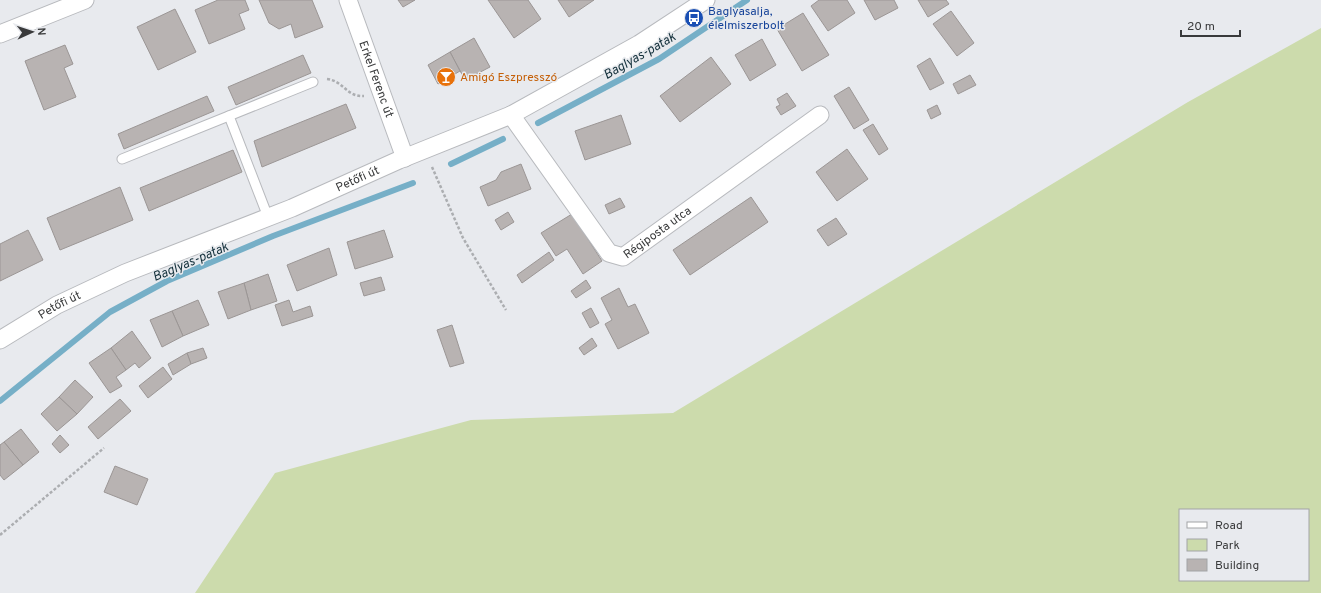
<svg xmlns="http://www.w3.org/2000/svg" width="1321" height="593" font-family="Overpass,sans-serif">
	<rect width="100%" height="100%" fill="#e8eaee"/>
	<path fill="#ccdbac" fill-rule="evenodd" d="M1321 28V593H195L275 473 471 420 673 413 1188 102ZM1180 510H1308V580H1180Z"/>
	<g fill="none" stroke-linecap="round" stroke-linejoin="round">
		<g stroke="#76afc7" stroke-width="6">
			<path d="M538 123 659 59 747 0"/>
			<path d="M451 164 503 139"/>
			<path d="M0 401 110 312 167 281 273 236 413 183"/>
		</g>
	</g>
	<g fill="#b8b3b2" stroke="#9b9695">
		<path d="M218 0H245L249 10 239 14 245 29 209 44 195 10Z"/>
		<path d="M259 0H312L323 27 295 38 291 24 279 29 269 23Z"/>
		<path d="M398 0H415L403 7Z"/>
		<path d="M488 0H528L541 19 514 38Z"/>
		<path d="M558 0H594L569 17Z"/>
		<path d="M819 0H847L855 13 828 31 811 6Z"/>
		<path d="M864 0H894L898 8 875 20Z"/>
		<path d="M918 0H946L949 4 928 17Z"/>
		<path d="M175 9 196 52 158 70 137 27Z"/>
		<path d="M951 11 974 43 957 56 933 24Z"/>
		<path d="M803 13 829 55 802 71 777 29Z"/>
		<path d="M474 38 490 67 465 80 450 52Z"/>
		<path d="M762 39 776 65 750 81 735 55Z"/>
		<path d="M65 45 73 64 64 68 76 97 44 110 25 61Z"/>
		<path d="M450 52 460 71 438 84 428 65Z"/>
		<path d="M303 55 311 73 236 105 228 87Z"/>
		<path d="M711 57 731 84 680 122 660 96Z"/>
		<path d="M930 58 944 83 930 90 917 66Z"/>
		<path d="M970 75 976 85 958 94 953 84Z"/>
		<path d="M849 87 869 120 854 129 834 96Z"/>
		<path d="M787 93 796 106 781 115 776 107 780 105 777 99Z"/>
		<path d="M207 96 214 111 124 149 118 134Z"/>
		<path d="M346 104 356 128 262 167 254 141Z"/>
		<path d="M937 105 941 114 931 119 927 110Z"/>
		<path d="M621 115 631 144 585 160 575 131Z"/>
		<path d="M873 124 888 149 879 155 863 130Z"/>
		<path d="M847 149 868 179 837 201 816 172Z"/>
		<path d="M233 150 242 172 149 211 140 188Z"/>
		<path d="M521 164 531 189 488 206 480 187 496 180 501 172Z"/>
		<path d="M120 187 133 220 60 250 47 218Z"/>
		<path d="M751 197 768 222 690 275 673 250Z"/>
		<path d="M620 198 625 207 609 214 605 205Z"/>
		<path d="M508 212 514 222 501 230 495 220Z"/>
		<path d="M572 214 602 261 583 274 567 249 556 256 541 233Z"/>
		<path d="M836 218 847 234 828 246 817 230Z"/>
		<path d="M28 230 43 260 0 281V244Z"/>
		<path d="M384 230 393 257 355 269 347 242Z"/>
		<path d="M329 248 337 275 297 291 287 265Z"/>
		<path d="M549 252 554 260 522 283 517 275Z"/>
		<path d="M268 274 277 301 251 310 244 283Z"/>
		<path d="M381 277 385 290 364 296 360 283Z"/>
		<path d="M586 280 591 288 576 298 571 291Z"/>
		<path d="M244 283 251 310 228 319 218 292Z"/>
		<path d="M619 288 628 307 635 304 649 333 618 349 605 324 612 320 601 298Z"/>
		<path d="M198 300 209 325 183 336 172 311Z"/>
		<path d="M289 300 293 312 310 306 313 316 282 326 275 305Z"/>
		<path d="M591 308 599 323 590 328 582 313Z"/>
		<path d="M172 311 183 336 162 347 150 320Z"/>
		<path d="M452 325 464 363 450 367 437 330Z"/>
		<path d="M132 331 151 358 139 368 135 363 126 370 111 348Z"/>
		<path d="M592 338 597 346 584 355 579 348Z"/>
		<path d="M111 348 126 370 116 377 122 386 110 393 89 363Z"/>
		<path d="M203 348 207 358 191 364 187 353Z"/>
		<path d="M187 353 191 364 173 375 168 364Z"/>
		<path d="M163 367 172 379 148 398 139 386Z"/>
		<path d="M75 380 93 397 77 414 59 397Z"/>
		<path d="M59 397 77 414 57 431 41 414Z"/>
		<path d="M120 399 131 411 98 439 88 427Z"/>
		<path d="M21 429 39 452 23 465 4 442Z"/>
		<path d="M60 435 69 445 60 453 52 444Z"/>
		<path d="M4 442 23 465 4 480 0 475V445Z"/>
		<path d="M115 466 148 479 137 505 104 492Z"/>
	</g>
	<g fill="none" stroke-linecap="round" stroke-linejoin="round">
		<g stroke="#b8babe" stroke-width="11">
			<g id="lane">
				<path d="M229 116 268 217"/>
				<path d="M122 159 313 82"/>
			</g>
		</g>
		<g stroke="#b8babe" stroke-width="19">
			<g id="street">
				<path id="s1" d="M348 0 405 158"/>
				<path d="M0 34 85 0"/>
				<path id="s2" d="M511 115 609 253 623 257 820 115"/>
				<path id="s3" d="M0 340 57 305 125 273 292 208 399 160 511 115 639 44 706 0"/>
			</g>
		</g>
		<g stroke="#acaeb1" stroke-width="2.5" stroke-dasharray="3 2" stroke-linecap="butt">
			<path d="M327 79C344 81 346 97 364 96"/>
			<path d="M432 167 463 238 506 310"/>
			<path d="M0 535 104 448"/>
		</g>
		<use href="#lane" stroke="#fff" stroke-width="9"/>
		<use href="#street" stroke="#fff" stroke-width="17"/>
	</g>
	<defs>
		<g id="bus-disc" transform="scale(1)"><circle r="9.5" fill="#1a4fb4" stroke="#e8eaee"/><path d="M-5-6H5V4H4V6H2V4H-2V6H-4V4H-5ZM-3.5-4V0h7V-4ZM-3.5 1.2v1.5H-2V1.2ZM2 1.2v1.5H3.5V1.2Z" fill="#fff"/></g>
		<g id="bar-disc" transform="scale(1)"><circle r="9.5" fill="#e8710a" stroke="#e8eaee"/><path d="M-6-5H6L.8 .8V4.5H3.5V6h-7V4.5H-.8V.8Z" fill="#fff"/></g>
	</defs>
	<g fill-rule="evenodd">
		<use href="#bus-disc" x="694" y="18"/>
		<use href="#bar-disc" x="446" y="77"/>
	</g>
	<g text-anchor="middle" stroke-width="3" stroke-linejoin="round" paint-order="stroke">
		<g font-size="12" fill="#164399" stroke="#e8eaee" text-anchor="start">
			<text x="708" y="15">Baglyasalja,<tspan x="708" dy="14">élelmiszerbolt</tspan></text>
		</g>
		<g font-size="12" fill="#c56008" stroke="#e8eaee" text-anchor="start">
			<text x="460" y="81">Amigó Eszpresszó</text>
		</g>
		<g font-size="12" fill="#393a3b" stroke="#e8eaee">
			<text dy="4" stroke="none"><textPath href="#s1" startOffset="84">Erkel Ferenc út</textPath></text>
			<text dy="4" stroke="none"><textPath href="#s3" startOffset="393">Petőfi út</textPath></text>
			<text dy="4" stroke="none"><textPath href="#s2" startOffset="226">Régiposta utca</textPath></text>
			<text dy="4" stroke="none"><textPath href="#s3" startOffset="69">Petőfi út</textPath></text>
		</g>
		<g font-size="13" font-style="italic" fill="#112e39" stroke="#e8eaee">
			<text transform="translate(639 55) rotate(-30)" y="5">Baglyas-patak</text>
			<text transform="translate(190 261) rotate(-23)" y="5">Baglyas-patak</text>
		</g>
	</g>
	<rect x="1179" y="509" width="130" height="72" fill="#e8eaee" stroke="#a2a4a6"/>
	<rect x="1187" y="522" width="20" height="6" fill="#ffffff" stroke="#a2a4a6"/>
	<text x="1215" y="529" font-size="12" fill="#393a3b">Road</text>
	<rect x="1187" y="539" width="20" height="12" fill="#ccdbac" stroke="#a2a4a6"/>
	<text x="1215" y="549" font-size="12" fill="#393a3b">Park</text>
	<rect x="1187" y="559" width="20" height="12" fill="#b8b3b2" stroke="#a2a4a6"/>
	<text x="1215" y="569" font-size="12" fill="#393a3b">Building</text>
	<g transform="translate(32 32) rotate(87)" stroke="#e8eaee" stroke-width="3" paint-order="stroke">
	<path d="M0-3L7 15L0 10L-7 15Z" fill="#393a3b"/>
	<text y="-6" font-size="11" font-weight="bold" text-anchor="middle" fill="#393a3b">N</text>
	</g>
	<path d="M1181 30v6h59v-6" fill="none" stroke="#393a3b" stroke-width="2"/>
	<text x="1187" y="30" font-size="12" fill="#393a3b" stroke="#e8eaee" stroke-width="3" paint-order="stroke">20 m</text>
</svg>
